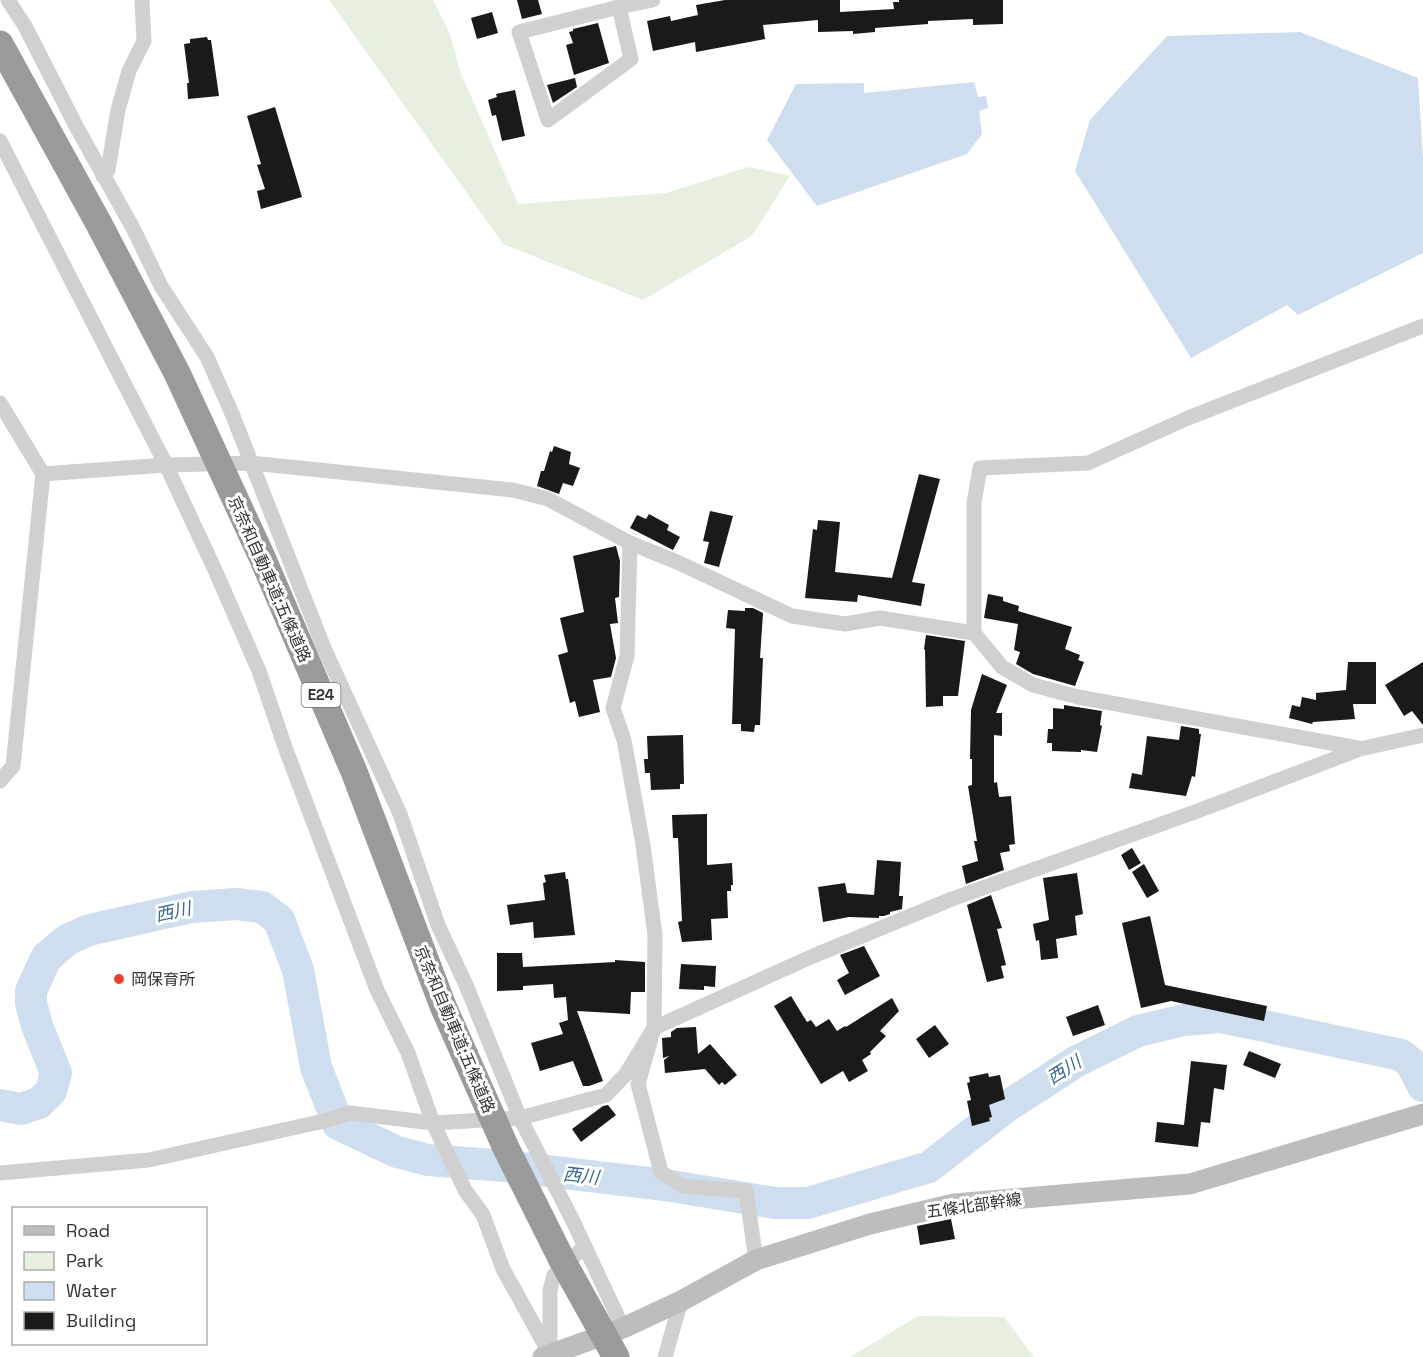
<svg xmlns="http://www.w3.org/2000/svg" width="1423" height="1357" font-family="'Space Grotesk','Noto Sans JP',sans-serif">
	<rect width="100%" height="100%" fill="#fff"/>
	<g fill="#e7efe1">
		<path d="M329 0H433L450 34 460 71 518 204 666 193 749 167 790 176 752 236 643 300 503 244Z"/>
		<path d="M918 1316 1004 1317 1034 1357H850Z"/>
	</g>
	<g fill="#cedeef">
		<path d="M1300 32 1418 78 1423 159V253L1298 315 1287 305 1191 358 1075 171 1090 120 1167 36Z"/>
		<path d="M974 82 978 97 986 96 988 108 979 111 982 134 967 154 817 206 767 140 796 84 864 83V93Z"/>
	</g>
	<g fill="none" stroke-linecap="round" stroke-linejoin="round">
		<path stroke="#cedeef" stroke-width="32" d="M0 1105 21 1109 39 1103 51 1091 56 1073 37 1026 31 1003V991L46 958 67 940 89 930 192 907 236 904 262 907 279 920 298 970 316 1067 338 1124 397 1152 428 1160 505 1166 665 1185 775 1203H808L929 1167 1006 1107 1077 1061 1138 1031 1184 1020 1221 1017 1401 1055 1411 1063 1423 1086"/>
	</g>
	<g fill="#1a1a1a">
		<path d="M517 0H538L542 14 522 19Z"/>
		<path d="M725 0H840V12L894 9 893 2H899V0H1003V24L973 25V19L928 21V24L875 28V32L853 34V31L818 32V20L763 25 765 39 696 52 695 42 653 51 647 21 670 16 671 21 698 15 696 5Z"/>
		<path d="M492 12 498 33 477 39 471 18Z"/>
		<path d="M598 23 609 63 574 75 566 45 573 43 569 32 573 31V29Z"/>
		<path d="M207 37 208 40H211L219 96 188 99 187 83H189L184 44 190 43V39Z"/>
		<path d="M575 78 577 87 553 103 547 85Z"/>
		<path d="M515 90 525 136 502 141 496 115 492 116 488 100 497 97 496 94Z"/>
		<path d="M275 107 302 197 261 209 257 191 265 189 257 165 261 164 247 116Z"/>
		<path d="M554 446 571 452 569 464 580 468 573 486 563 483 559 494 537 486 541 471H544L550 451 552 452Z"/>
		<path d="M919 474 940 479 912 582 925 584 921 606 858 595 857 602 805 598 813 529 817 530 818 520 840 522 835 572 892 578Z"/>
		<path d="M710 511 733 516 719 567 704 563 709 542 703 541Z"/>
		<path d="M649 514 669 525 667 530 680 537 673 550 630 528 637 515 646 519Z"/>
		<path d="M616 546 620 561 619 597 615 598 618 623 610 624 616 658 611 677 593 680 600 712 579 717 575 701 570 703 558 655 568 652 560 618 584 612 573 556Z"/>
		<path d="M988 594 1003 597V601L1019 606 1018 611 1072 627 1065 649 1080 655 1078 660 1084 662 1075 686 1033 674 1016 664 1020 652 1014 650 1018 624 984 618Z"/>
		<path d="M745 608H753L763 613 760 658H763L760 725H755L754 732 741 731V724H732L735 629 726 628 728 610 745 611Z"/>
		<path d="M926 635 965 641 958 696H943V706L926 707 925 650 924 649Z"/>
		<path d="M1348 662H1376V704H1353L1355 719 1313 722 1312 724 1289 718 1292 705 1300 707 1302 697 1316 700V693L1346 690Z"/>
		<path d="M1423 662V725L1412 711 1404 716 1385 685Z"/>
		<path d="M982 674 1007 685 996 713H1002V736L994 735V783L997 782 999 797 1011 796 1015 844 1009 845 1010 851 1000 853 1004 870 966 884 962 866 978 861 974 841H977L968 786 972 785V759H970L971 710Z"/>
		<path d="M1064 705 1102 711 1100 725 1102 726 1097 752 1081 750V752L1052 751V743H1047L1048 729H1053V708L1064 709Z"/>
		<path d="M1181 726 1199 729V734H1201L1195 777 1192 776 1186 796 1129 788 1132 773 1142 775 1147 736 1179 740Z"/>
		<path d="M683 735 684 784H680V789L651 790 650 773H645L644 759H648L647 736Z"/>
		<path d="M707 814V865L732 863 733 885H731V891H727L728 918 711 919 712 940 682 942 678 922 682 921 678 838H673L672 815Z"/>
		<path d="M1132 848 1141 863 1129 870 1121 855Z"/>
		<path d="M877 860 901 862 899 896H903L902 909 890 912V914L884 916H879V918L849 917 823 922 818 887 845 883 847 893 874 895Z"/>
		<path d="M1144 864 1159 891 1147 898 1132 872Z"/>
		<path d="M565 872 566 879H568L575 935 534 938 533 922 510 925 507 905 545 900 543 883 546 882 544 875Z"/>
		<path d="M1077 873 1083 914 1075 916 1077 935 1056 939 1058 958 1041 960 1039 940 1036 941 1033 924 1049 920 1043 878Z"/>
		<path d="M991 895 1002 928 997 929 1006 965 1001 966 1004 978 987 982 967 905Z"/>
		<path d="M1150 916 1165 985 1267 1006 1264 1021 1171 1001 1141 1008 1122 923Z"/>
		<path d="M864 946 880 976 845 995 837 980 849 973 840 955Z"/>
		<path d="M497 953H522L523 967 615 962V960L645 962V992H631L630 1014 577 1011 603 1081 589 1086H583L573 1061 540 1071 531 1043 563 1034 559 1023 568 1020 566 997 554 998 553 984 523 986V990L497 991Z"/>
		<path d="M681 964 716 966 715 987 704 986V990L679 989Z"/>
		<path d="M791 996 807 1022 811 1020 816 1027 829 1019 837 1031 845 1026 846 1027 892 998 899 1011 880 1031 886 1036 870 1052 871 1054 862 1060 868 1071 849 1082 843 1071 821 1084 774 1006Z"/>
		<path d="M1098 1005 1105 1025 1073 1036 1066 1017Z"/>
		<path d="M935 1025 949 1044 929 1058 916 1039Z"/>
		<path d="M696 1027 698 1054 710 1044 737 1075 725 1085 722 1082 719 1085 705 1069 665 1073 664 1060 669 1056 663 1058 662 1038 671 1037V1032L677 1028Z"/>
		<path d="M1249 1051 1281 1064 1275 1078 1243 1065Z"/>
		<path d="M1191 1061 1227 1065 1224 1090 1214 1088 1210 1123 1201 1122 1198 1147 1155 1142 1157 1122 1184 1125Z"/>
		<path d="M988 1073 989 1077 1000 1075 1005 1099 989 1105 992 1117 989 1118 990 1121 972 1126 967 1101 971 1100 967 1083 970 1082 969 1077Z"/>
		<path d="M608 1105 616 1115 581 1142 572 1129 603 1106Z"/>
		<path d="M951 1219 955 1239 920 1245 917 1226Z"/>
	</g>
	<g fill="none" stroke-linecap="round" stroke-linejoin="round">
		<g stroke="#d0d0d0" stroke-width="15">
			<path d="M8 0 25 26 76 126 134 230 161 286 207 357 233 416 324 648 400 814 438 925 466 985 520 1118 572 1219 623 1328"/>
			<path d="M619 7 631 59 548 120 519 32Z"/>
			<path d="M619 7 653 0"/>
			<path d="M0 141 166 465 215 570 259 671 286 750 377 990 408 1053 433 1123 465 1190 483 1215 503 1269 550 1354"/>
			<path d="M103 176 108 170 118 110 129 71 144 41 142 0"/>
			<path d="M0 403 43 474 166 465 252 463 513 490 548 499 630 543 677 562 792 616 845 624 880 618 974 633"/>
			<path d="M630 543 627 656 613 708 624 740 643 845 655 935 654 1028 638 1084 661 1172 683 1186 746 1191 756 1260"/>
			<path d="M1358 748 1078 697 1033 685 1002 667 974 633V503L980 468 1088 463 1188 418 1423 326"/>
			<path d="M0 781 13 766 43 474"/>
			<path d="M0 1173 149 1160 324 1121 350 1113 433 1123 520 1118 606 1095 626 1074 654 1028 813 956 952 899 1195 812 1360 749 1423 735"/>
			<path d="M550 1351V1290L554 1275 585 1246"/>
			<path d="M665 1357 681 1301"/>
		</g>
		<path stroke="#bdbdbd" stroke-width="21" d="M543 1357 623 1328 681 1301 756 1260 870 1224 954 1204 1190 1184 1423 1114"/>
		<path stroke="#9a9a9a" stroke-width="27" d="M0 44 99 224 177 373 262 557 355 774 443 1006 506 1148 562 1260 616 1357"/>
	</g>
	<circle fill="#eb3e33" stroke="#fff" stroke-width="2" cx="119" cy="979" r="6"/>
	<g text-anchor="middle" stroke-width="6" stroke-linejoin="round" paint-order="stroke">
		<rect fill="#fff" stroke="#707070" stroke-width="1.5" x="301.5" y="683" width="39" height="24" rx="4.5"/>
		<g font-size="15" font-weight="bold" fill="#333">
			<text x="321" y="700">E24</text>
		</g>
		<g font-size="16" fill="#333" stroke="#fff">
			<text transform="translate(270 579) rotate(66)" y="6">京奈和自動車道;五條道路</text>
			<text transform="translate(455 1029) rotate(67)" y="6">京奈和自動車道;五條道路</text>
			<text transform="translate(974 1205) rotate(-8)" y="6">五條北部幹線</text>
		</g>
		<g font-size="16" fill="#333" stroke="#fff" text-anchor="start">
			<text x="131" y="985">岡保育所</text>
		</g>
		<g font-size="18" font-style="italic" fill="#3c6999" stroke="#fff">
			<text transform="translate(173 912) rotate(-12)" y="6">西川</text>
			<text transform="translate(1064 1070) rotate(-32)" y="6">西川</text>
			<text transform="translate(581 1176) rotate(6)" y="6">西川</text>
		</g>
	</g>
	<rect x="12" y="1207" width="195" height="138" fill="#ffffff" stroke="#adadad" stroke-width="1.5"/>
	<rect x="24" y="1226" width="30" height="9" fill="#bdbdbd" stroke="#adadad" stroke-width="1.5"/>
	<text x="66" y="1237" font-size="18" fill="#333333">Road</text>
	<rect x="24" y="1252" width="30" height="18" fill="#e7efe1" stroke="#adadad" stroke-width="1.5"/>
	<text x="66" y="1267" font-size="18" fill="#333333">Park</text>
	<rect x="24" y="1282" width="30" height="18" fill="#cedeef" stroke="#adadad" stroke-width="1.5"/>
	<text x="66" y="1297" font-size="18" fill="#333333">Water</text>
	<rect x="24" y="1312" width="30" height="18" fill="#1a1a1a" stroke="#adadad" stroke-width="1.5"/>
	<text x="66" y="1327" font-size="18" fill="#333333">Building</text>
</svg>
